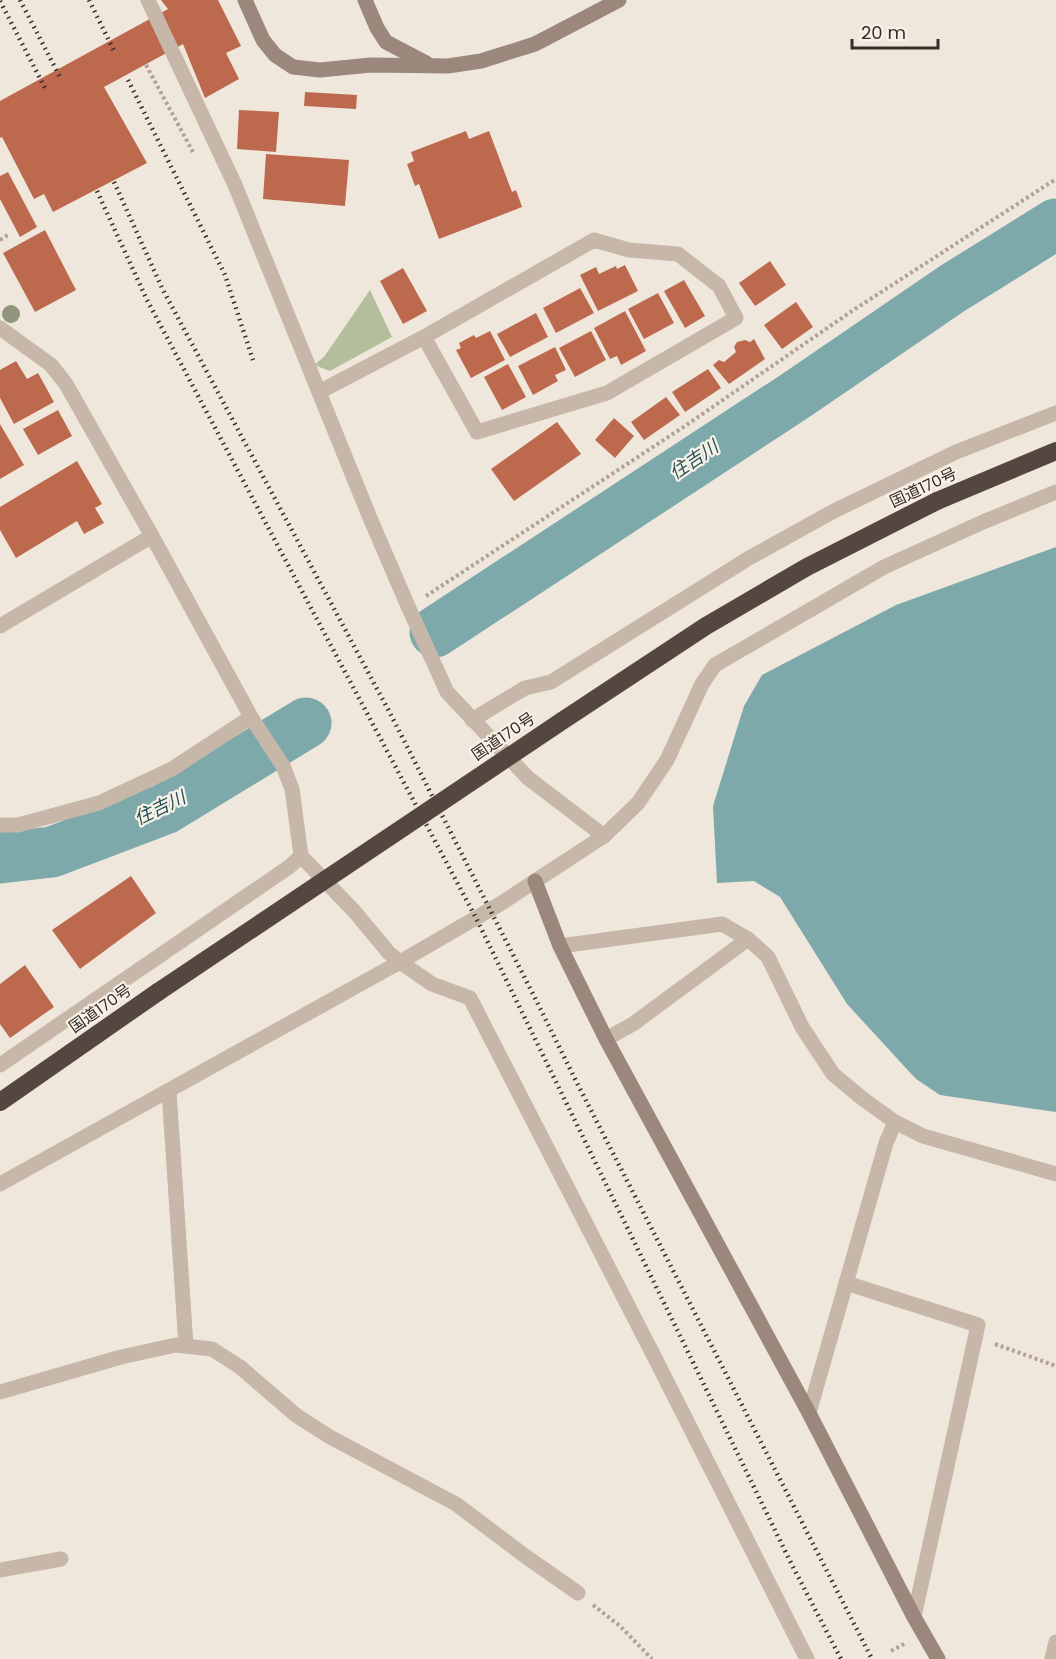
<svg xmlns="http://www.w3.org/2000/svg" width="1056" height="1659" font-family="Poppins,'Noto Sans JP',sans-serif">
	<rect width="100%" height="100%" fill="#f0e7dc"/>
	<path fill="#b3be9d" d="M370 290 392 337 330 371 314 365 324 357Z"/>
	<path fill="#7da9ab" d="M1056 547V1112L940 1095 916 1079 847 1004 780 897 754 881 717 883 713 806 744 706 762 675 896 605Z"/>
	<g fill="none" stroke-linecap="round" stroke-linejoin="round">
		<g stroke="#7da9ab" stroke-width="51">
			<path d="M435 632 795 396 953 288 1056 224"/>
			<path d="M0 858 52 852 165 809 306 723"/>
		</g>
	</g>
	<g fill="#bd694e">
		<path d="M161 0H218L241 46 226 53 239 79 205 98 183 44 104 87 147 163 53 212 44 194 34 199 2 137 0 138V101L168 9Z"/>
		<path d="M305 92 357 95 356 109 304 106Z"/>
		<path d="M239 110 279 112 276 152 237 149Z"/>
		<path d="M466 131 469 139 489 131 512 192 516 190 522 207 439 239 419 184 415 186 407 164 414 161 411 152Z"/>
		<path d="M266 154 349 160 345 206 263 199Z"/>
		<path d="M8 172 37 227 20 237 0 199V176Z"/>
		<path d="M45 230 76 290 35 312 3 253Z"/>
		<path d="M770 261 786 285 755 306 739 283Z"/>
		<path d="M625 265 638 291 598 311 580 275 596 267 599 274 616 266 617 269Z"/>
		<path d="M403 268 427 311 403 324 380 281Z"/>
		<path d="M684 280 705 316 685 328 664 291Z"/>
		<path d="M580 288 594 313 556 333 543 308Z"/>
		<path d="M658 293 674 323 644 339 628 309Z"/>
		<path d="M796 302 813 327 782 349 764 325Z"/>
		<path d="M625 311 646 351 621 365 617 356 610 359 594 328Z"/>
		<path d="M536 313 548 337 510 357 497 334Z"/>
		<path d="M490 331 505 360 471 378 456 350 461 348 459 343 474 335 476 338Z"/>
		<path d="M591 331 606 360 575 377 559 348Z"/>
		<path d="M754 339 765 359 729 384 713 365 719 360 724 362 736 352 734 347 737 342 745 340 750 342Z"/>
		<path d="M555 347 566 370 555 375 558 381 533 395 518 366Z"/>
		<path d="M16 361 27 379 38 373 54 402 14 424 0 398V370Z"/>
		<path d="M508 364 526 397 502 410 484 377Z"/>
		<path d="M708 369 721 388 685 412 672 392Z"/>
		<path d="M666 397 680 415 644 440 631 422Z"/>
		<path d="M58 410 72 436 38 455 23 429Z"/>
		<path d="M614 418 634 436 615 458 595 440Z"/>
		<path d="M557 422 581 454 514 501 491 469Z"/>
		<path d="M0 424 24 465 0 479Z"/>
		<path d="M77 461 102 504 95 508 104 523 84 534 77 521 16 558 0 530V507Z"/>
		<path d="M131 876 156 913 80 969 52 930Z"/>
		<path d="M25 965 54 1007 10 1038 0 1024V984Z"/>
	</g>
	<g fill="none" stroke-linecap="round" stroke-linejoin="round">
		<g stroke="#b3a194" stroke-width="4" stroke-dasharray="3 3" stroke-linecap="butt">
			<path d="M146 65 193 152"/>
			<path d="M0 240 8 235"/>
			<path d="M426 596 685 426 855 309 1056 179"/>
			<path d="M995 1344 1056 1366"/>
			<path d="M593 1605 620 1626 652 1659"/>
			<path d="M891 1651 906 1643"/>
		</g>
		<path stroke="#c7b7a9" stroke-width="15" d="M0 1392 121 1357 176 1345 212 1349 240 1367 297 1416 330 1437 456 1504 525 1556 578 1593"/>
		<g stroke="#c7b7a9" stroke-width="15">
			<path d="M148 0 235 185 370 518 407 604 447 692 528 778 604 836"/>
			<path d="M0 328 51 365 66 384 152 536 251 717 283 766 292 789 301 856 354 911 389 953 400 962 432 984 470 998 657 1362 807 1659"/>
			<path d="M319 392 424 337 594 240 629 250 678 254 719 286 736 318 607 393 477 432 424 337"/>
			<path d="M0 626 152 536"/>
			<path d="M472 720 525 688 551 682 749 558 834 511 956 452 1056 413"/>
			<path d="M0 825H18L99 803 172 769 251 717"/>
			<path d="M560 946 722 924 748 939 768 957 802 1027 833 1074 863 1099 895 1122 923 1136 1056 1174"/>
			<path d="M606 1039 633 1024 748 939"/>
			<path d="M0 1065 289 867 301 856"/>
			<path d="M169 1091 186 1346"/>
			<path d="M0 1184 400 962 500 904 604 836 638 803 667 760 702 684 715 665 884 567 983 522 1056 492"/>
			<path d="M846 1283 978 1325 914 1617"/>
			<path d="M809 1413 886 1143 895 1122"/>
			<path d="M0 1570 61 1559"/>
			<path d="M1052 1659 1056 1642"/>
		</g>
		<g stroke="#9b877b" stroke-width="15">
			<path d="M245 0 263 40 275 55 293 67 320 70 371 65 448 66 481 61 535 44 619 0"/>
			<path d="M365 0 377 28 386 42 426 63"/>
			<path d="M535 881 560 946 606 1039 809 1413 914 1617 938 1659"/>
		</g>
		<g stroke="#554740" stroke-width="18">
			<path d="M937 501 1056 451"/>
			<path d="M0 1102 158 992"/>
		</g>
		<g stroke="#352d28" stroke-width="4.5" stroke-dasharray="1.5 4.5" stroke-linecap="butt">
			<path d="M20 0 61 79"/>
			<path d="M89 0 114 51"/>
			<path d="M0 1 45 88"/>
			<path d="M128 80 225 275 253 360"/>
			<path d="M114 182 163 290 391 715 534 996 576 1081 872 1659"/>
			<path d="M97 191 147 300 476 918 792 1565 841 1659"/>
		</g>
		<path stroke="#554740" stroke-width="18" d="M158 992 562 721 706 626 807 567 937 501"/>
	</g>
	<circle fill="#91957c" cx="11" cy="314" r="9"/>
	<g text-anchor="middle" stroke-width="4.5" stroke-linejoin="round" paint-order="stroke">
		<g font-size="16" fill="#352d28" stroke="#f8f1e8">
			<text transform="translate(923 487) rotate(-25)" y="6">国道170号</text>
			<text transform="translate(503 736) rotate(-34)" y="6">国道170号</text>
			<text transform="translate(100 1008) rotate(-35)" y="6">国道170号</text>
		</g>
		<g font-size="18" font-style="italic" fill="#215054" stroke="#f8f1e8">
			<text transform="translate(694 460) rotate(-34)" y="6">住吉川</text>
			<text transform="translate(160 808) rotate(-26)" y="6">住吉川</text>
		</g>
	</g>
	<path d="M852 39v9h86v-9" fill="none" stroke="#352d28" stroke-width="3"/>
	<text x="861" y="39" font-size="18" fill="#352d28" stroke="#f8f1e8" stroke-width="4.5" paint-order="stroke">20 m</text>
</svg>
